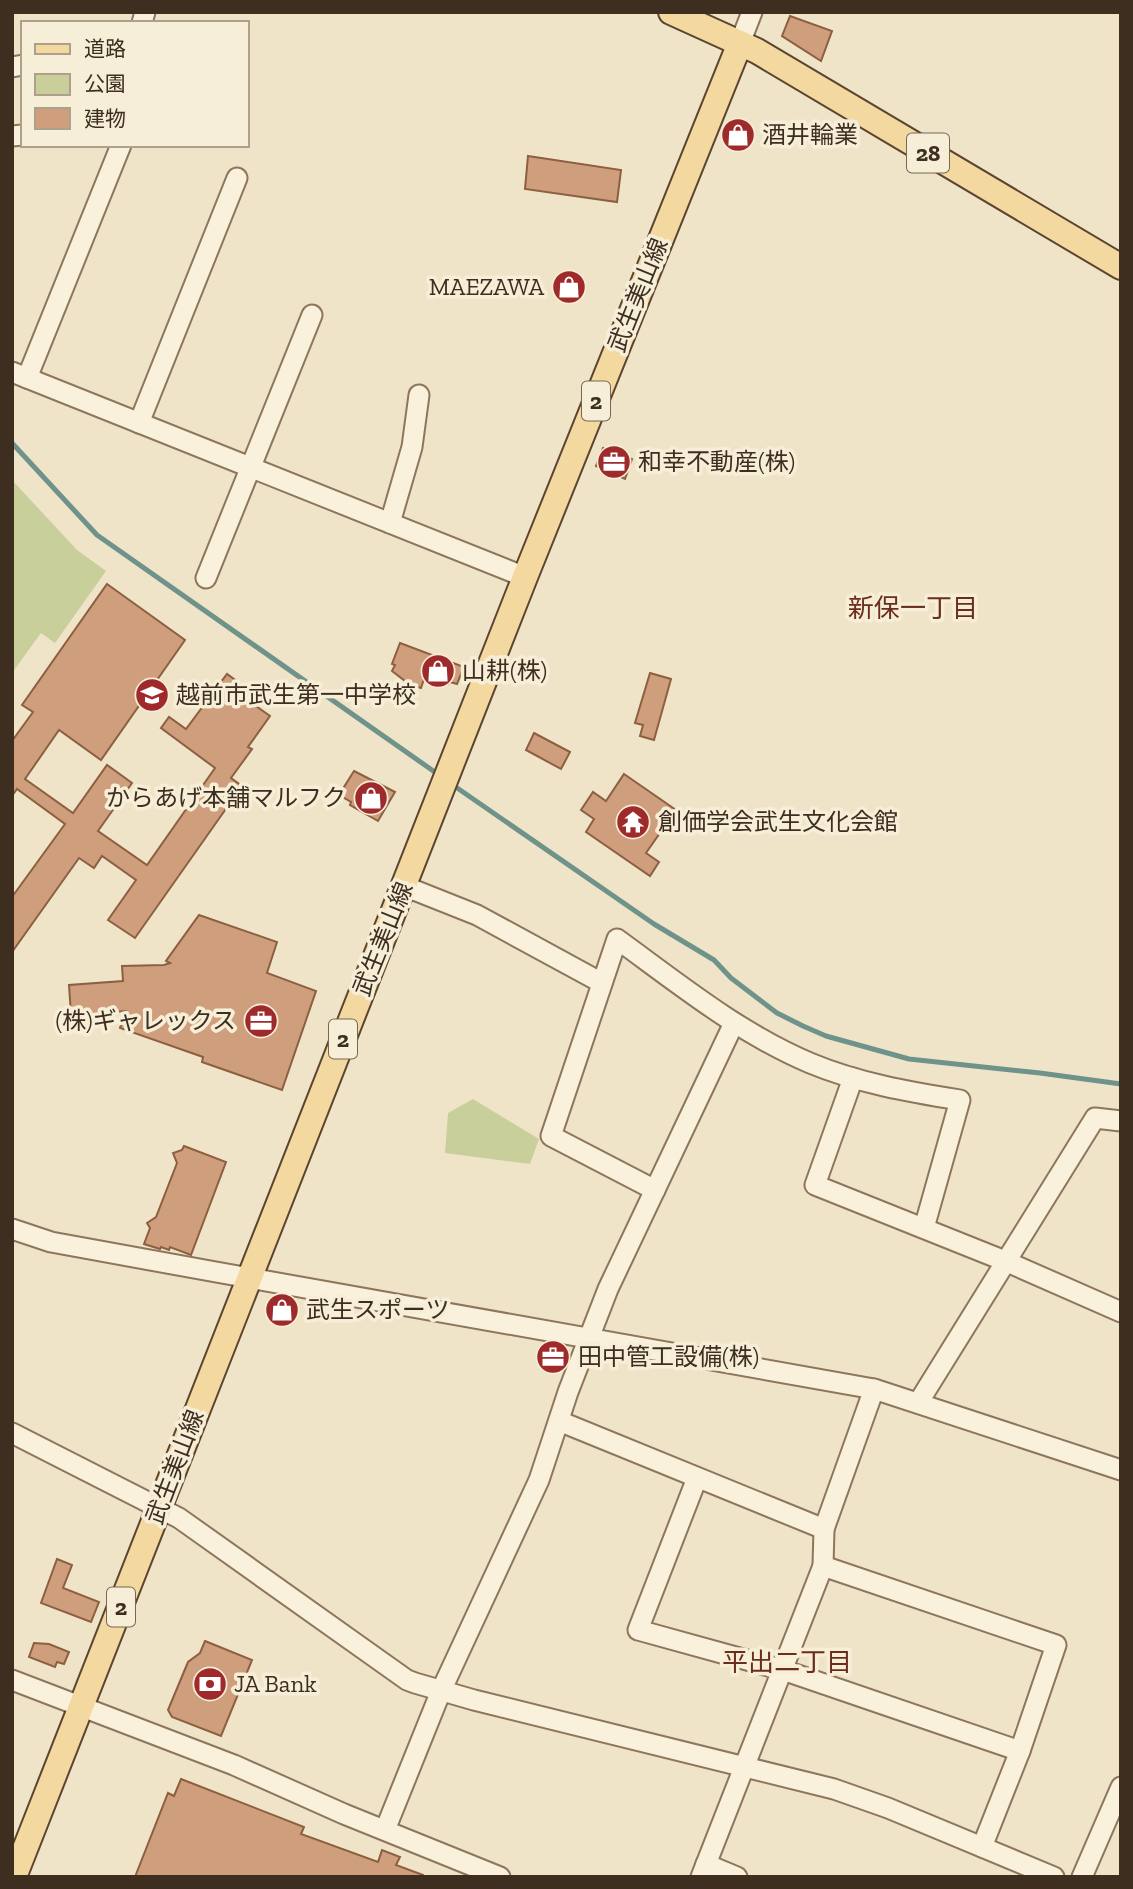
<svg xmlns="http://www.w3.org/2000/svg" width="1133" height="1889" font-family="'Zilla Slab','Noto Sans JP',serif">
	<rect width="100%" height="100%" fill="#f0e4c8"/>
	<g fill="#c9cf9b">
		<path d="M12 480 77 550 106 571 55 643 41 633 12 673Z"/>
		<path d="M473 1099 539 1139 530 1164 445 1153 448 1113Z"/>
	</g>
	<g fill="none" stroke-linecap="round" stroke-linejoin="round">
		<g stroke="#6f938a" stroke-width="5">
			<path d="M12 443 97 535 439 775"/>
			<path d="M450 783 654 924 714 960 731 978 777 1013 803 1026 826 1036 909 1059 1040 1073 1121 1084"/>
		</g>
	</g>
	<g fill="#cf9f7d" stroke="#8d5f41" stroke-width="2">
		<path d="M790 16 832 31 821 61 782 36Z"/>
		<path d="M528 156 621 170 617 202 525 189Z"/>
		<path d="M603 448 632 459 625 479 596 466Z"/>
		<path d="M107 584 185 640 101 760 59 730 25 779 73 813 107 765 132 783 98 831 147 865 215 768 161 728 169 717 186 729 227 674 261 699 256 706 270 716 248 747 252 749 231 778 242 786 135 938 108 920 136 880 102 856 94 868 79 858 12 952V897L65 824 17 789 12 796V741L33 712 22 705Z"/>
		<path d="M400 643 464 667 457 684 450 682 448 684 425 676 421 688 409 684 392 671 395 665 392 664Z"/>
		<path d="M650 673 671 679 654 740 640 736 643 725 635 723Z"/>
		<path d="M534 733 570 752 561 769 526 750Z"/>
		<path d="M354 771 395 792 378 821 350 805 351 802 339 795Z"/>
		<path d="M624 774 676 810 646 853 659 862 650 876 586 832 594 819 581 810 593 792 606 801Z"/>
		<path d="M199 915 277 942 267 973 316 991 282 1090 202 1062 203 1057 120 1028 126 1011 71 1015 69 985 123 981 122 966 164 965 170 963 166 961Z"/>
		<path d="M184 1146 226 1162 191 1255 170 1247 169 1250 161 1247 160 1249 144 1244 150 1228 147 1223 156 1217 177 1163 173 1153 182 1150Z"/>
		<path d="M545 1343 566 1351 560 1369 540 1361Z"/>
		<path d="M57 1559 72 1565 63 1588 99 1602 91 1622 41 1603Z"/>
		<path d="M205 1641 252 1660 221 1736 172 1717 168 1710 188 1662 200 1653Z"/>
		<path d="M34 1643 49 1644 69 1652 64 1664 57 1662 55 1667 29 1657Z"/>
		<path d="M181 1779 304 1827 301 1834 378 1862 382 1850 400 1857 396 1865 423 1875V1877H135L168 1793 174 1796Z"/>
	</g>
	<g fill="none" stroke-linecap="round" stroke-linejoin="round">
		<g stroke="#8d765c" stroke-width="23">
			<g id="minor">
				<path d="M142 23 145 12"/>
				<path d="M740 43 752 12"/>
				<path d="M12 67 23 65"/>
				<path d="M12 136 23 135"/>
				<path d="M12 372 525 577"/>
				<path d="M27 378 121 145"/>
				<path d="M139 423 237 178"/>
				<path d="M390 523 412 447 419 395"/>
				<path d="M206 578 312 315"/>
				<path d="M404 886 477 915 602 983"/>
				<path d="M853 1078 815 1185 1005 1261 1121 1312"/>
				<path d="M655 1190 551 1136 617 939C679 984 739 1033 810 1063 858 1083 909 1092 960 1100L924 1228"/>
				<path d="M12 1229 51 1242 216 1272 874 1389 1121 1470"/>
				<path d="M918 1403 1095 1118 1121 1121"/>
				<path d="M559 1421 824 1529"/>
				<path d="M12 1433 179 1518 407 1680 415 1683 474 1700 834 1789 888 1808 1054 1877"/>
				<path d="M697 1478 638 1630 783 1670 1020 1751"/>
				<path d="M823 1566 1056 1645 1020 1751 982 1847"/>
				<path d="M12 1680 234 1765 344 1814 500 1877"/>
				<path d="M385 1830 441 1691 539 1480 568 1392 608 1289 734 1023"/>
				<path d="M706 1864 737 1877"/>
				<path d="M701 1877 823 1566 824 1529 874 1389"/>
				<path d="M1082 1877 1121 1787"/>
			</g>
		</g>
		<g stroke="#5b4430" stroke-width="28">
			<g id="major">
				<path d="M671 12 757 51 1121 267"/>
				<path d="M14 1877 525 577 740 43"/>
			</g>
		</g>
		<use href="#minor" stroke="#faf1dc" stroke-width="19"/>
		<use href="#major" stroke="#f3d9a0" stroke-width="24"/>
	</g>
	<defs>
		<g id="shop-disc" transform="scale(1.75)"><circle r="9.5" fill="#9e2a2b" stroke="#f7eed8"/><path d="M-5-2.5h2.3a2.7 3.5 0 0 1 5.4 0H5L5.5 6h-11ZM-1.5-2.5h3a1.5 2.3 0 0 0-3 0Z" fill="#fff"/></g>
		<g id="office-disc" transform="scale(1.75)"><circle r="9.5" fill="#9e2a2b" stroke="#f7eed8"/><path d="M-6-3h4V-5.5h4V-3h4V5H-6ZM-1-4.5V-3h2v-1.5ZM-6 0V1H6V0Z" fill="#fff"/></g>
		<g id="school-disc" transform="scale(1.75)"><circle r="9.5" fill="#9e2a2b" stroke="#f7eed8"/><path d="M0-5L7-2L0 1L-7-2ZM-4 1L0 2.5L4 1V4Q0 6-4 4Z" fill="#fff"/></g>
		<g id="temple-disc" transform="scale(1.75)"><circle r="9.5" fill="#9e2a2b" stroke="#f7eed8"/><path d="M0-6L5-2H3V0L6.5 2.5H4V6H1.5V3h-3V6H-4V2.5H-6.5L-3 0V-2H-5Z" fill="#fff"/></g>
		<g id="bank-disc" transform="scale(1.75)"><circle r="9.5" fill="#9e2a2b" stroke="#f7eed8"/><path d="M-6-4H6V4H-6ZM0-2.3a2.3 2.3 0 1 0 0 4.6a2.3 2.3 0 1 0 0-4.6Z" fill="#fff"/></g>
	</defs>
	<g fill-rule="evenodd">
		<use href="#shop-disc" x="738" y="135"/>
		<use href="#shop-disc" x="569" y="287"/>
		<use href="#office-disc" x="614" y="462"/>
		<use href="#shop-disc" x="438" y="671"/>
		<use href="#school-disc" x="152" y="695"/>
		<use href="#shop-disc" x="371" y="798"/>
		<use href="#temple-disc" x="633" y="822"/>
		<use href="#office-disc" x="261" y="1021"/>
		<use href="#shop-disc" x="282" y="1310"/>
		<use href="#office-disc" x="553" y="1357"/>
		<use href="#bank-disc" x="210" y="1684"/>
	</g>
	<g text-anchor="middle" stroke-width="7" stroke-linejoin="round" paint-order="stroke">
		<g fill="#f7eed8" stroke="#756857" stroke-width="2">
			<rect x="907" y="133.5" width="42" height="39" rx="5"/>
			<rect x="582" y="381.5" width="28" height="39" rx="5"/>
			<rect x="329" y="1019.5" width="28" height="39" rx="5"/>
			<rect x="107" y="1587.5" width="28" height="39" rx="5"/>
		</g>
		<g font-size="23" font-weight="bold" fill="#3d2e20">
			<text x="928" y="161">28</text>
			<text x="596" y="409">2</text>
			<text x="343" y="1047">2</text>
			<text x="121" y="1615">2</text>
		</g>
		<g font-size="24" fill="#3d2e20" stroke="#f7eed8" text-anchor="start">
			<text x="762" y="143">酒井輪業</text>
			<text x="544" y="295" text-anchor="end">MAEZAWA</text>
			<text x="638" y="470">和幸不動産(株)</text>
			<text x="462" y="679">山耕(株)</text>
			<text x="176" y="703">越前市武生第一中学校</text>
			<text x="346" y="806" text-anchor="end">からあげ本舗マルフク</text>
			<text x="658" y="830">創価学会武生文化会館</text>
			<text x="236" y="1029" text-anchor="end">(株)ギャレックス</text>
			<text x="306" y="1318">武生スポーツ</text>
			<text x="578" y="1365">田中管工設備(株)</text>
			<text x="234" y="1692">JA Bank</text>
		</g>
		<g font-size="24" fill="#3d2e20" stroke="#f7eed8">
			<text transform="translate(638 295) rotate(-68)" y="8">武生美山線</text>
			<text transform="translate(383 939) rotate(-68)" y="8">武生美山線</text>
			<text transform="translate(175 1467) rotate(-69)" y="8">武生美山線</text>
		</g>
		<g font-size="26" fill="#6b2e1e" stroke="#f7eed8">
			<text x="913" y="617">新保一丁目</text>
			<text x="787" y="1671">平出二丁目</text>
		</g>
	</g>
	<rect width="1133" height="1889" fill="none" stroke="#3d2e20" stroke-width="28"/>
	<rect x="21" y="21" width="228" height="126" fill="#f7eed8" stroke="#ada18e" stroke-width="2"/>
	<rect x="35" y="44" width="35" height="10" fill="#f3d9a0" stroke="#ada18e" stroke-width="2"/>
	<text x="84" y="56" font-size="21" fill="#3d2e20">道路</text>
	<rect x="35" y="74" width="35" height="21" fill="#c9cf9b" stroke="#ada18e" stroke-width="2"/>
	<text x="84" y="91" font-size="21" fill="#3d2e20">公園</text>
	<rect x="35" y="108" width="35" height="21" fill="#cf9f7d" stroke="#ada18e" stroke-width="2"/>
	<text x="84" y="126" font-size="21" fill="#3d2e20">建物</text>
</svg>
